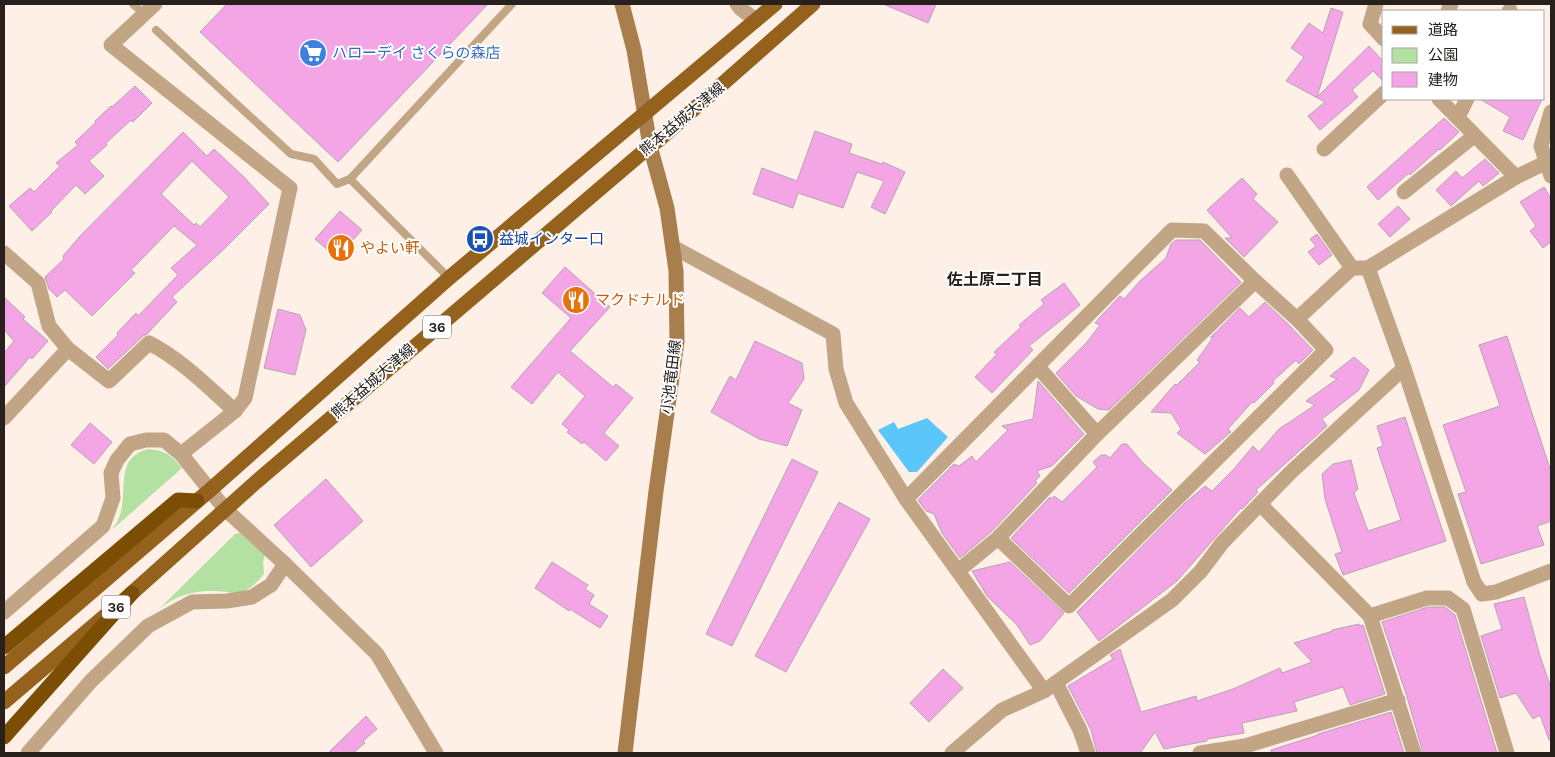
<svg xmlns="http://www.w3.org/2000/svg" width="1555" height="757" font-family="Karla,'Noto Sans JP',sans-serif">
	<rect width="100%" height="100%" fill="#fef0e7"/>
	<g fill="#b2e1a1">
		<path d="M148 449C166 451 170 454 182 468L114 528H113C135 501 108 460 148 449Z"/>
		<path d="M240 533 265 555 263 562 264 574C258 581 251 589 242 592 233 594 224 591 214 591 194 590 175 596 159 609L235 534Z"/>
	</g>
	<path fill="#5ac6fa" d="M927 418 948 437 917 472H909L878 430 894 422 898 429Z"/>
	<g fill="#f3a5e5" stroke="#b5a5b1" fill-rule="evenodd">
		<path d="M227 4H488L338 162 200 32Z"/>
		<path d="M883 4H936L928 23Z"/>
		<path d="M1331 8 1343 12 1317 97 1369 46 1384 62V82L1373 71 1352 90 1358 97 1320 130 1308 116 1325 102 1286 81 1304 57 1291 48 1309 23 1323 33Z"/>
		<path d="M135 86 152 103 133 122 131 120 106 143 107 145 89 161 104 176 85 194 76 185 51 211 52 212 32 231 9 206 30 188 34 192 60 166 56 163 78 145 75 142 96 122 95 121 111 106 112 107Z"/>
		<path d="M1480 99H1542L1523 140 1503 131 1510 117Z"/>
		<path d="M1444 118 1459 132 1440 150 1439 149 1410 175 1409 173 1378 200 1367 187Z"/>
		<path d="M815 131 852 144 849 153 882 164 883 162 905 172 885 214 871 207 884 181 857 172 843 208 798 193 793 208 753 194 762 168 797 181Z"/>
		<path d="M183 132 207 156 214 149 244 177 269 204 224 249 172 297 177 302 147 334 143 336 108 369 96 357 118 335 117 333 136 313 138 316 178 275 171 268 197 245 174 226 131 270 135 273 92 316 65 290 57 297 49 289 45 277 64 259 63 256 80 236ZM192 161 229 197 200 227 196 223 194 225 161 194Z"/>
		<path d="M1485 159 1499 173 1483 186 1479 181 1451 206 1436 190 1456 171 1462 178Z"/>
		<path d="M1242 178 1257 194 1253 199 1278 222 1244 257 1225 238H1232L1207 210Z"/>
		<path d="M1544 187 1551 198V242L1543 248 1530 231 1536 226 1520 202Z"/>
		<path d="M1398 206 1410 219 1390 237 1378 224Z"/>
		<path d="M340 211 362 230 337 258 315 239Z"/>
		<path d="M1317 234 1332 255 1319 265 1308 252 1316 246 1310 239Z"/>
		<path d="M1176 240H1200L1241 282 1109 410 1098 409 1076 396 1056 373 1087 342 1100 325 1095 323 1101 316 1120 296 1124 299 1140 281 1166 258 1171 244Z"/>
		<path d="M565 267 610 307 570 351 613 387 616 384 633 398 604 433 619 446 606 461 584 442 582 444 567 432 569 430 562 424 585 396 558 372 532 404 511 387 571 318 542 293Z"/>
		<path d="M1064 283 1080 305 1029 346 1033 350 992 393 975 377 997 354 994 352 1021 327 1019 325 1044 304 1041 300Z"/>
		<path d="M4 297 25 317 23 319 48 341 32 359 30 357 4 387V353L14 341 4 330Z"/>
		<path d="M1265 302 1290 326 1313 350 1299 364 1296 360 1273 381 1274 383 1254 403 1252 402 1228 429 1231 432 1205 454 1177 433 1181 429 1171 413 1151 412 1175 384 1177 385 1200 362 1197 360 1214 336 1210 338 1240 308 1249 317Z"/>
		<path d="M278 309 300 315 306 330 295 375 264 368Z"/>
		<path d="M1507 336 1551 472V521L1537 526 1544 545 1481 564 1458 494 1466 492 1443 425 1500 406 1479 345Z"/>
		<path d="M755 341 802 363 804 379 788 403 802 410 787 446 759 439 711 412 730 376 736 380Z"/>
		<path d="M1354 357 1369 370 1359 390 1322 419 1327 426 1256 490 1258 492 1242 509 1241 508 1177 581 1099 641 1077 612 1185 503 1205 486 1212 491 1234 469 1253 446 1259 452 1279 429 1315 405 1306 401 1337 379 1330 376Z"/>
		<path d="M1038 381 1084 434 1052 466 1037 471 1040 476 1035 481 1037 483 992 531 960 558 942 533 934 514 926 511 918 500 954 464 959 466 972 456 976 462 1008 430 1002 426 1033 419Z"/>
		<path d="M1405 417 1446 541 1343 575 1335 554 1342 552 1325 499 1322 474 1333 464 1351 460 1358 489 1354 493 1368 531 1401 520 1377 448 1383 446 1377 426Z"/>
		<path d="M90 423 112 442 94 464 71 445Z"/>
		<path d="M1122 444H1127L1142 462 1172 490 1069 593 1011 538 1050 497 1051 499 1054 496 1062 502 1097 467 1093 462 1101 455H1106L1110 458Z"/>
		<path d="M792 459 818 472 732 646 706 634Z"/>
		<path d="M326 479 363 521 311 567 274 525Z"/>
		<path d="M839 502 870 519 786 672 755 656Z"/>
		<path d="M552 562 588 585 585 589 594 595 589 604 608 616 600 628 570 609 569 611 535 588Z"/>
		<path d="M1010 562 1064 613 1040 641 1030 645 1017 625 987 596 972 571Z"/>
		<path d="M1524 597 1540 656 1551 688V739L1549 740 1540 715 1533 719 1516 693 1500 698 1481 636 1502 629 1494 604Z"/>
		<path d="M1428 607H1445L1455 615 1497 753H1423L1407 697 1382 622Z"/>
		<path d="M1359 624V626L1363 625 1385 694 1350 705 1343 687 1294 702 1297 711 1242 723 1244 733 1207 739V741L1164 749 1155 732 1141 752 1137 753H1097L1091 730 1068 686 1113 659 1110 655 1120 649 1141 712 1196 696 1197 701 1233 689 1280 668 1282 673 1312 662 1294 643 1333 631 1332 630Z"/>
		<path d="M943 669 963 688 929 722 910 703Z"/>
		<path d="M1391 712 1404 753H1271V750L1318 735V734Z"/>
		<path d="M366 716 377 729 363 741 365 743 353 753H328Z"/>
	</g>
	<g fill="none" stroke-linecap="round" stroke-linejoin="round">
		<g stroke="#c1a585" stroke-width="8">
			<path d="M133 4 144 14"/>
			<path d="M156 30 291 154 314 159 337 184 350 179 449 278"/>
			<path d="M350 179 512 4"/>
		</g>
		<g stroke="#c1a585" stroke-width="15">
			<path d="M1376 4 1370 24 1384 39"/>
			<path d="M1448 11 1451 4"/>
			<path d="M1509 11 1510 10"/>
			<path d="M1439 99 1516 177 1551 160"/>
			<path d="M1551 112 1541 146 1551 176"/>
			<path d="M1458 117 1467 99"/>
			<path d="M1324 149 1384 93"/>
			<path d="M1287 175 1352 268H1368"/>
			<path d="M1516 177 1368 268 1404 368 1474 582 1482 594 1496 592 1551 571"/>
			<path d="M1404 192 1474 136"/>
			<path d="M673 247 833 334 836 369 846 403 906 499 1044 691"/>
			<path d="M4 253 38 283 49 326 68 349 109 381 149 343C182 360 208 387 235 411"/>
			<path d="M1297 319 1352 268"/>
			<path d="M1038 367 1097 434"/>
			<path d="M4 418 68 349"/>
			<path d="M181 454 225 509 285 564 377 654 436 753"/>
			<path d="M906 499 1172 230 1204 231 1255 281"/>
			<path d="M1260 504 1370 616 1414 753"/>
			<path d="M958 571 998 538 1097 434 1255 281 1297 319 1326 350 1069 606 998 538"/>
			<path d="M4 612 103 526 113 498 111 473 117 460 130 444 146 440H164L181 454 235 411 245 398 290 188 111 45 155 4"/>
			<path d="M1370 616 1427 598H1448L1463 609 1507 753"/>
			<path d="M1056 683 1080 730 1088 753"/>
			<path d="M28 753 91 681 148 626 192 602 227 601 252 597 271 585 285 564"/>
			<path d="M1200 753 1245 746 1398 700"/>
		</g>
		<g stroke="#c1a585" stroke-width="15">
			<path d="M737 4 741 9 756 20"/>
			<path d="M952 753 1002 710 1044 691 1172 600 1201 571 1222 543 1291 472 1404 368"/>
		</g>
		<path stroke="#a87e4d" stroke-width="15" d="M622 4 634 50 650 146 667 208 676 271 677 342 656 491 625 753"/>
		<g stroke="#94621c" stroke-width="15">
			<path d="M123 601 256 482 650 146 660 139 813 4"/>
			<path d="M4 667 210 490 449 278 775 4"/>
			<path d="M4 702 105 616"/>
		</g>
		<g stroke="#7b4e04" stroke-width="15">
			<path d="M4 647 178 500 197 501"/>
			<path d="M4 737 132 593"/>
		</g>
	</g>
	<defs>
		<g id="supermarket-disc" transform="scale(1.4375)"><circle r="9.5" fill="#3f7fe0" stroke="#fff"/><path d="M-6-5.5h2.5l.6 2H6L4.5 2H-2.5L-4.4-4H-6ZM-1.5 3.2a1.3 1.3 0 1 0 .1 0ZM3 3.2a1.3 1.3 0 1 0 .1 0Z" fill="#fff"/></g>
		<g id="bus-disc" transform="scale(1.4375)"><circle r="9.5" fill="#1a4fb4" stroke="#fff"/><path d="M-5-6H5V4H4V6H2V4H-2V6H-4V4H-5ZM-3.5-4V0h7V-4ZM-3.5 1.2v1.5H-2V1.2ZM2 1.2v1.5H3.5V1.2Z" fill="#fff"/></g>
		<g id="restaurant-disc" transform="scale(1.4375)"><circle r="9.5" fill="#e8710a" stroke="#fff"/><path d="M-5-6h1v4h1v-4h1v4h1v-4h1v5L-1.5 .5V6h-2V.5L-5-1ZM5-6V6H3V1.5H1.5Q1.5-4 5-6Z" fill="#fff"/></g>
	</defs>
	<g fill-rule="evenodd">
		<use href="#supermarket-disc" x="313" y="53"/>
		<use href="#bus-disc" x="480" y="239"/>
		<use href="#restaurant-disc" x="341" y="248"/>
		<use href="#restaurant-disc" x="576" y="300"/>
	</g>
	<g text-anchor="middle" stroke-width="4" stroke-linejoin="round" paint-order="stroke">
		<g fill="#fff" stroke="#686360" stroke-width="1">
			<rect x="423" y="315.5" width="28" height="23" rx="4"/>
			<rect x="102" y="595.5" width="28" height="23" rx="4"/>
		</g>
		<g font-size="14" font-weight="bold" fill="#27201c">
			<text x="437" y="332">36</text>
			<text x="116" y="612">36</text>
		</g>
		<g font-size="15" fill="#366cbe" stroke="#fff" text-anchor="start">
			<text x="332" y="58">ハローデイ さくらの森店</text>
		</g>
		<g font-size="15" fill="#27201c" stroke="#fff">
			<text transform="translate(682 119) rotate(-40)" y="5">熊本益城大津線</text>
			<text transform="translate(671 377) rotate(-83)" y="5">小池竜田線</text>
			<text transform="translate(373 381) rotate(-41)" y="5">熊本益城大津線</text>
		</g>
		<g font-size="15" fill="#164399" stroke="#fff" text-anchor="start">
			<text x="499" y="244">益城インター口</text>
		</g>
		<g font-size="15" fill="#c56008" stroke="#fff" text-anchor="start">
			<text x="360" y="253">やよい軒</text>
			<text x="595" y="305">マクドナルド</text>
		</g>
		<g font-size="16" font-weight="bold" fill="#27201c" stroke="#fff">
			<text x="995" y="285">佐土原二丁目</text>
		</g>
	</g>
	<rect width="1555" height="757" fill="none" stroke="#27201c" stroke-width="10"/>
	<rect x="1382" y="10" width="162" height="90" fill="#ffffff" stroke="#a9a6a4"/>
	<rect x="1392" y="26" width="25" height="8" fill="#94621c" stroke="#a9a6a4"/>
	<text x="1428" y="35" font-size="15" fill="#27201c">道路</text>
	<rect x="1392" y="48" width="25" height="15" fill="#b2e1a1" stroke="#a9a6a4"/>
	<text x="1428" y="60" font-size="15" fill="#27201c">公園</text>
	<rect x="1392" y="72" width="25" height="15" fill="#f3a5e5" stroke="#a9a6a4"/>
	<text x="1428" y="85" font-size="15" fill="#27201c">建物</text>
</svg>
